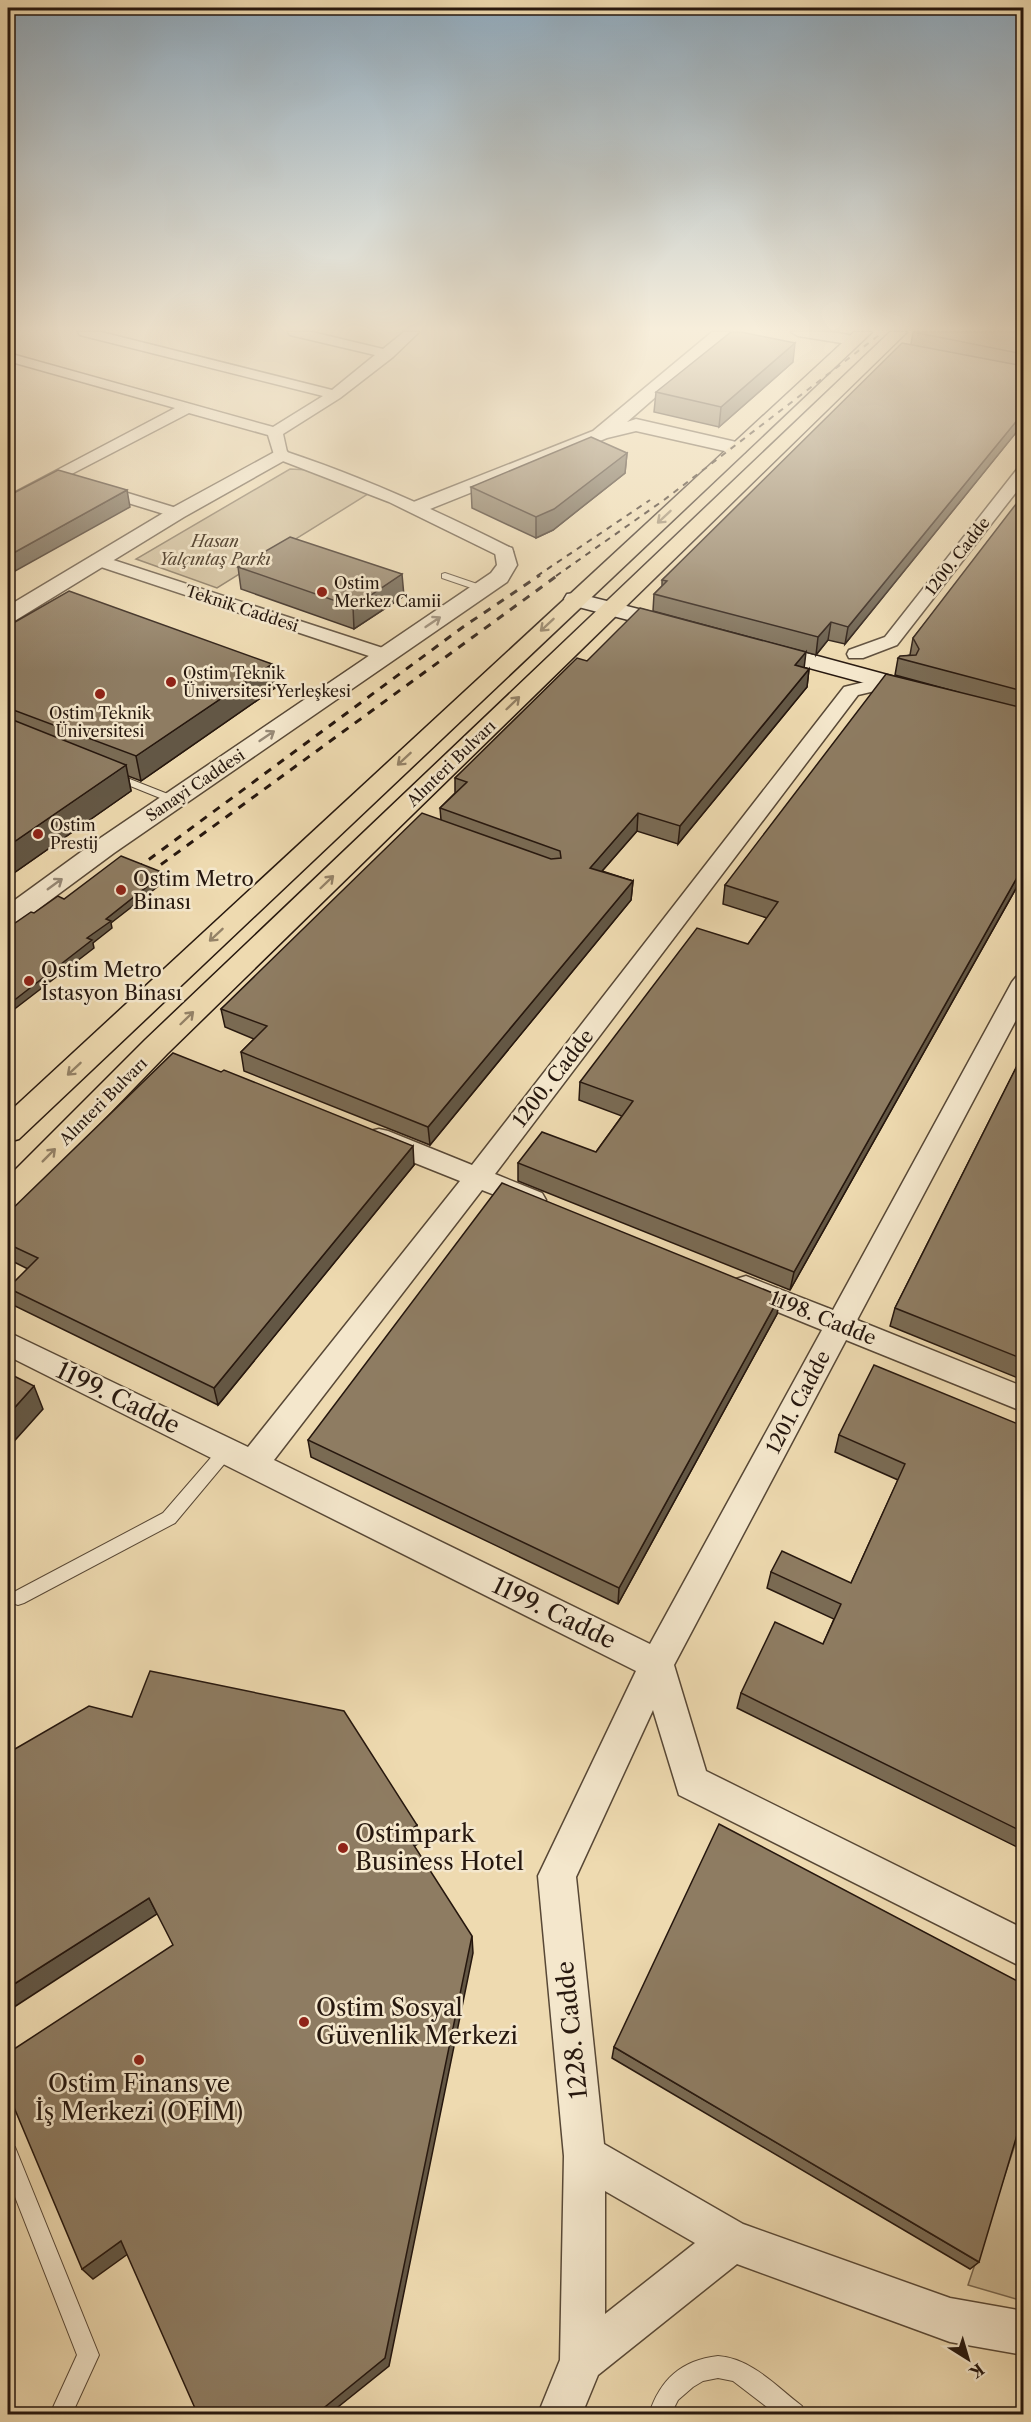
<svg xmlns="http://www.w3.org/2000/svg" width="1031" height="2422" font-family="'Libre Caslon Text',serif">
	<rect width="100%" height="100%" fill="#eedab0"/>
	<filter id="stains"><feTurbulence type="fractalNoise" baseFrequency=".00333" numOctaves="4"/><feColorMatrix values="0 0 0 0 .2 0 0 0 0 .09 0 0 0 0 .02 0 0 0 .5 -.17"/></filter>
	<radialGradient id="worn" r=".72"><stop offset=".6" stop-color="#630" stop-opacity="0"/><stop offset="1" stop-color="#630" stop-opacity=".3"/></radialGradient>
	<g fill="#ccb994" stroke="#796851" stroke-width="1.5">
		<path d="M290 469 309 470 368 494 217 588 136 559Z"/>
		<path d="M1023 2121V2298L1016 2299 968 2285Z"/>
	</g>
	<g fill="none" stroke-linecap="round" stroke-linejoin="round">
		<g stroke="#584836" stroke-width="2">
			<g id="service">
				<path d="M445 573 486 587 487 589 483 592 442 578V574Z"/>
				<path d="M112 772 178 798 179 800 174 803 170 802 108 777V773Z"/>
				<path d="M226 1445 231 1446 234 1451 231 1456 175 1523 24 1603 18 1605 12 1603 10 1598 12 1593 163 1513 221 1446Z"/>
				<path d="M8 2144 15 2147 99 2355 72 2414H50L77 2355 8 2179Z"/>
				<path d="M718 2356C751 2358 777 2387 802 2406L805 2414H776L733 2381 718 2378 703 2381 693 2387 678 2400 671 2414H649C660 2380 681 2360 718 2356Z"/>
			</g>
		</g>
		<g stroke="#584836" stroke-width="3">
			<g id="minor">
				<path d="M78 332H101L332 390 375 355 290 335 288 332H312L383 349 404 332H419L393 357 340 398 283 434 287 452C365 478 438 511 511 548L513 552 511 556H499L389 502 275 458 268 435 189 413 8 507V496L175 408 8 361V353L273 427 323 396 80 335Z"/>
				<path d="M791 332C808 331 849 330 861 341L854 345 798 336Z"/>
				<path d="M1024 466V482L897 645 863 658H849L847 654 849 650 885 637 1018 468Z"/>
				<path d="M95 483 183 510 185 513 177 518 89 491 87 488Z"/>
				<path d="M98 555 392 651 394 655 392 659H378L92 564 89 560 92 556Z"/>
				<path d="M889 676 896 678 898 682 896 686 858 695 495 1174 542 1193 546 1200 542 1207 533 1210 482 1190 274 1460 650 1644 822 1330 736 1295 732 1287 736 1279 746 1276 833 1310 1012 982 1016 977 1024 975V1005L857 1320 1024 1387V1412L846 1340 674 1665 706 1771 1024 1929V1968L679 1795 653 1710 576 1877 604 2144 743 2224 950 2298 1024 2311V2355L950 2342 737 2264 598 2375 582 2414H538L560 2360 564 2156 538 1876 636 1671 8 1356V1332L248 1447 460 1181 370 1145 366 1138 370 1131 379 1129 388 1131 472 1165 844 687ZM605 2191 695 2243 605 2314Z"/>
			</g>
		</g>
		<g stroke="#584836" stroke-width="3">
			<g id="tertiary">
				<path d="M712 332H730L627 422 636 419 745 444 747 448 745 452 738 454 636 431 607 438 425 511H411L408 507 411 503 593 431Z"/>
				<path d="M280 449 287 451 289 455 287 459 184 517 16 620 8 621V606L170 509Z"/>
				<path d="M505 546 512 548 517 565 507 582 114 853 18 924 8 926V905L96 841 491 573 497 565 495 552 498 548Z"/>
			</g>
		</g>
		<g stroke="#26170e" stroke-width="3">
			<g id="secondary">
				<path d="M575 593 686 621 689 626 686 631 678 633 567 604 564 599 567 594Z"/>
				<path d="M762 641 932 687 936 692 932 697 924 699 754 653 751 648 754 643Z"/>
			</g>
		</g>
		<g stroke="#26170e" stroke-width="3">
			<g id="primary">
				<path d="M854 332H872L19 1139 8 1142V1113Z"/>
				<path d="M890 332H907L167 1054 20 1206 8 1209V1177L145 1040Z"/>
			</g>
		</g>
		<use href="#service" fill="#f4e7cc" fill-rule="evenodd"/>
		<use href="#minor" fill="#f4e7cc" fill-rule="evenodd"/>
		<use href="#tertiary" fill="#f4e7cc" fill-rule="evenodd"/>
		<use href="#secondary" fill="#f4e7cc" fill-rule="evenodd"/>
		<use href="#primary" fill="#eedab0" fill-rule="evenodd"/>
		<g stroke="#26170e" stroke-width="2" stroke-dasharray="6 6" stroke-linecap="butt">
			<path d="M537 576 650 500"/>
			<path d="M556 576 664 500 883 332"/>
		</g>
		<g stroke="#26170e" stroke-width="3" stroke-dasharray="8 8" stroke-linecap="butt">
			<path d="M136 869 463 627 540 575"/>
			<path d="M148 874 558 575"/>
		</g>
	</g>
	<g fill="#7a6b54" stroke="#26170e" stroke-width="1.5">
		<path d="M913 332H1023V424L845 644 828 640 816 655 653 611 654 594 662 586V580L911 344Z"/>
		<path d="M793 362 719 427 654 412 656 392Z"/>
		<path d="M627 453 625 473 553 530 536 538 472 508 471 487Z"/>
		<path d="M1023 501V876L790 1290 518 1181V1163L596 1152 622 1116 579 1100 580 1082 748 944 767 918 723 904 725 885 958 692 895 675 898 658 910 655 913 638Z"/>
		<path d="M238 567 404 596 354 629 241 589Z"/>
		<path d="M8 626 272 664 275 688 141 781 128 776 131 791 8 877Z"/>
		<path d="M587 661 804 668 809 669 807 687 678 844 637 831 602 871 633 881 631 900 430 1145 244 1071 241 1052 254 1039 225 1027 221 1009 441 820 440 808 455 793V778Z"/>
		<path d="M1023 1054V1380L890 1326 895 1308Z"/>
		<path d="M414 1165 218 1405 15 1306 8 1288 28 1269 8 1259V1213Z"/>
		<path d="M780 1296 777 1314 618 1604 311 1457 308 1440Z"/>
		<path d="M1023 1426V1850L737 1708 741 1693 823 1644 834 1619 767 1588 771 1572 851 1583 898 1480 835 1452 839 1435Z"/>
		<path d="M614 2047 979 2262 970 2269 612 2058Z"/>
	</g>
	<g fill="#635745" stroke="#26170e" stroke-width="1.5">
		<path d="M795 343 793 362 719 427 721 407Z"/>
		<path d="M1023 413V424L845 644 848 627Z"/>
		<path d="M627 453 625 473 553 530 536 538V517Z"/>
		<path d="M127 490 130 507 8 575V556Z"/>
		<path d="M402 574 404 596 354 629 353 607Z"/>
		<path d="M831 622 828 640 816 655 818 637Z"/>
		<path d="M806 652 804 669 795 665Z"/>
		<path d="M272 664 275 688 141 781 136 756Z"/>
		<path d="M809 669 807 687 678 844 680 826Z"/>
		<path d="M126 765 131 791 8 877V846Z"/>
		<path d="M638 813 637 831 589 886 590 868Z"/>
		<path d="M1023 867V876L790 1290 794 1272Z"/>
		<path d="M164 873 165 881 111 923 112 928 93 943 94 948 8 1014V1005L87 938 106 919Z"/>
		<path d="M633 881 631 900 430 1145 428 1127Z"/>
		<path d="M413 1146 414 1165 218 1405 214 1388Z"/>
		<path d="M780 1296 777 1314 618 1604 619 1588Z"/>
		<path d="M34 1386 43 1409 8 1448V1415Z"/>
		<path d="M417 1825 419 1843 408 1851 406 1833Z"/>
		<path d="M149 1898 157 1914 8 2011V1988Z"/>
		<path d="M472 1936 473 1953 389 2366 328 2415H315Z"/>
		<path d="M121 2241 132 2251 93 2279 82 2269Z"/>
	</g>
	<g fill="#8e7c62" stroke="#26170e" stroke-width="1.5">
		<path d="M731 332H741L795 343 721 407 656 392Z"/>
		<path d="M913 332H1023V354Z"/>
		<path d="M902 343 1023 366V413L848 627 831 622 818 637 654 594 667 581 662 580Z"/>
		<path d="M591 437 627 453 554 509 536 517 471 487Z"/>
		<path d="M58 470 127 490 8 556V496Z"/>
		<path d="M1023 501V691L898 658 900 656 916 655 919 649 913 638 1016 504 1021 505Z"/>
		<path d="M290 537 402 574 353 607 238 567Z"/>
		<path d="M69 591 272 664 136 756 8 708V626Z"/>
		<path d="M640 608 806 652 795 665 809 669 680 826 638 813 590 868 633 881 428 1127 241 1052 267 1026 221 1009 422 813 551 859 561 858 560 851 440 808 467 782 455 778 577 658 587 661Z"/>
		<path d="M886 674 1023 708V867L794 1272 518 1163 542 1132 596 1152 633 1101 580 1082 697 928 748 944 778 902 725 885Z"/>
		<path d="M8 718 126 765 8 846Z"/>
		<path d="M121 856 164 873 106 919 111 921 87 938 92 940 8 1005V928L31 912 34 913 58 896 64 899Z"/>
		<path d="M173 1053 221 1072 224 1070 413 1146 214 1388 8 1288 38 1258 8 1244V1213Z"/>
		<path d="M1023 1054V1359L895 1308Z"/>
		<path d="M502 1183 780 1296 619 1588 308 1440Z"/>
		<path d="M874 1365 1023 1426V1832L741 1693 775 1622 823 1644 841 1604 771 1572 782 1551 851 1583 905 1464 839 1435Z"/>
		<path d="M8 1373 34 1386 8 1415Z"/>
		<path d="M150 1671 344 1711 417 1825 406 1833 472 1936 385 2358 315 2415H198L121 2241 82 2269 8 2093V2053L173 1945 149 1898 8 1988V1753L89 1706 132 1717Z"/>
		<path d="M719 1824 1023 1984V2115L979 2262 614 2047Z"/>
	</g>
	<defs><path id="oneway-shaft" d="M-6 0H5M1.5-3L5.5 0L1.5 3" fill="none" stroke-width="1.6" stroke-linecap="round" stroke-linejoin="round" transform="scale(1.5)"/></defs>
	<g stroke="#948267">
		<use href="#oneway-shaft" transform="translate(664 517) rotate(137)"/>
		<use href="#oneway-shaft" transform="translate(547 625) rotate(137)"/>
		<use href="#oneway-shaft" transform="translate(513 703) rotate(-44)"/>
		<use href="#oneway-shaft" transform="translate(404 759) rotate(137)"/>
		<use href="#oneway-shaft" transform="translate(327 882) rotate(-44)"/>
		<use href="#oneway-shaft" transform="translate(216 935) rotate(137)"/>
		<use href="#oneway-shaft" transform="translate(187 1018) rotate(-44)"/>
		<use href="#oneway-shaft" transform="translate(74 1069) rotate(137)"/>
		<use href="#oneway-shaft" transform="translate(49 1155) rotate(-45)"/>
	</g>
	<g stroke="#978976">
		<use href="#oneway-shaft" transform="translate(433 622) rotate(-34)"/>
		<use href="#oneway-shaft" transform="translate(267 736) rotate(-34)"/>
		<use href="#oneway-shaft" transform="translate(55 884) rotate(-36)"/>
	</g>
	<linearGradient id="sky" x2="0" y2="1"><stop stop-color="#8fa9bc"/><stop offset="0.49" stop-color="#f7eedb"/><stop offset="1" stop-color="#f7eedb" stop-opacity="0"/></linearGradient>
	<rect width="1031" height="671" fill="url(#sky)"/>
	<g fill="#8f2418" stroke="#f4e7cc" stroke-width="2">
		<circle cx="322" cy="592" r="6"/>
		<circle cx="171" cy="682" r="6"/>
		<circle cx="100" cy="694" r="6"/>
		<circle cx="38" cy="834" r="6"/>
		<circle cx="121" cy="890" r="6"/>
		<circle cx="29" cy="981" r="6"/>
		<circle cx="343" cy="1848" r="6"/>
		<circle cx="304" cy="2022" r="6"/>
		<circle cx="139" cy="2060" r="6"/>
	</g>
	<g text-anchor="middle" stroke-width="5" stroke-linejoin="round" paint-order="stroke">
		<g font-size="16" font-style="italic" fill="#584836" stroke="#f4e7cc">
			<text x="215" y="547">Hasan<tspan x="215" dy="18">Yalçıntaş Parkı</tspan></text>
		</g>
		<g font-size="16" fill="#26170e" stroke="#f4e7cc">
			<text transform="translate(957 556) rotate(-52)" y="6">1200. Cadde</text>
			<text transform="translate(242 608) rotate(18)" y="6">Teknik Caddesi</text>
			<text transform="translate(451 763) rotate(-44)" y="6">Alınteri Bulvarı</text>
			<text transform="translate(195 785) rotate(-34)" y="6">Sanayi Caddesi</text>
			<text transform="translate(103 1101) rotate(-45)" y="6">Alınteri Bulvarı</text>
		</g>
		<g font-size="16" fill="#26170e" stroke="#f4e7cc" text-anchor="start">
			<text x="334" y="589">Ostim<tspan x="334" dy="18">Merkez Camii</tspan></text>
			<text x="183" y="679">Ostim Teknik<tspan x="183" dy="18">Üniversitesi Yerleşkesi</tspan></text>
			<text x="100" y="719" text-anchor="middle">Ostim Teknik<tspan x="100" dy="18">Üniversitesi</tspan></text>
			<text x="50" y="831">Ostim<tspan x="50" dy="18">Prestij</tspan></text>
		</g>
		<g font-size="20" fill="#26170e" stroke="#f4e7cc" text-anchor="start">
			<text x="133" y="886">Ostim Metro<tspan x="133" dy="23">Binası</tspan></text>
			<text x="41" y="977">Ostim Metro<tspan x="41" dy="23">İstasyon Binası</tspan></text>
		</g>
		<g font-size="20" fill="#26170e" stroke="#f4e7cc">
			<text transform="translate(553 1078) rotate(-52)" y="7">1200. Cadde</text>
			<text transform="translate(823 1318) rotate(22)" y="7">1198. Cadde</text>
			<text transform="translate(798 1402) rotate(-62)" y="7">1201. Cadde</text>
		</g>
		<g font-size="24" fill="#26170e" stroke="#f4e7cc">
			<text transform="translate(118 1398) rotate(26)" y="8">1199. Cadde</text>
			<text transform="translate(554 1613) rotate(26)" y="8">1199. Cadde</text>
			<text transform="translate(572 2030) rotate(-96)" y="8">1228. Cadde</text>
		</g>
		<g font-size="24" fill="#26170e" stroke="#f4e7cc" text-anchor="start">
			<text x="355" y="1842">Ostimpark<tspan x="355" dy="28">Business Hotel</tspan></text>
			<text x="316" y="2016">Ostim Sosyal<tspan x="316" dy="28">Güvenlik Merkezi</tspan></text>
			<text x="139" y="2092" text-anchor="middle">Ostim Finans ve<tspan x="139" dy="28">İş Merkezi (OFİM)</tspan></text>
		</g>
	</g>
	<rect width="1031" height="2422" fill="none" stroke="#eedab0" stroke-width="30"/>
	<rect x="9" y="9" width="1013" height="2404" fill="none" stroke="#26170e" stroke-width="3"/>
	<rect x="15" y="15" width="1001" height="2392" fill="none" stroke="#26170e" stroke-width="1.5"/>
	<g transform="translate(968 2359) rotate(143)" stroke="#f4e7cc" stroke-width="4.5" paint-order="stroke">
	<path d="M0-4.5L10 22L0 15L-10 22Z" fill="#26170e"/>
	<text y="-9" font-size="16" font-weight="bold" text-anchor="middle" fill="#26170e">K</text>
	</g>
	<rect width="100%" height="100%" filter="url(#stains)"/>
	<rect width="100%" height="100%" fill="url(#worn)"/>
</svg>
